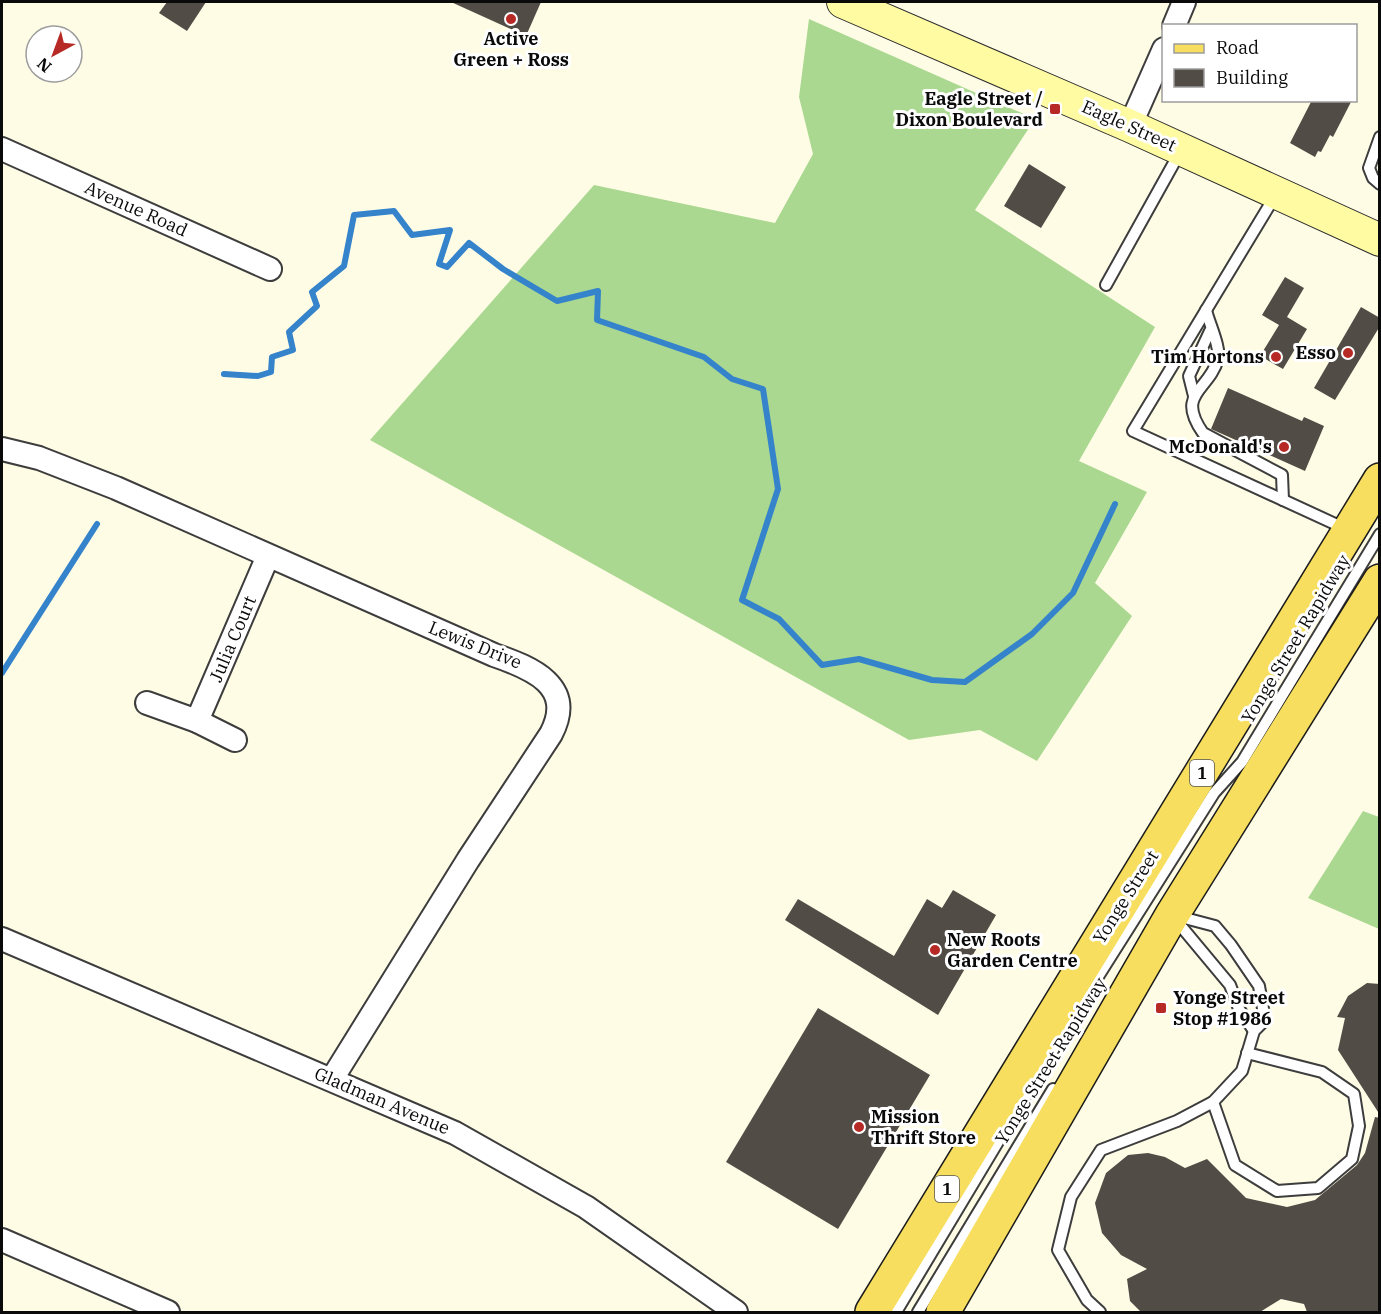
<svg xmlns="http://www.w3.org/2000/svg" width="1381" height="1314" font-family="'IBM Plex Serif',serif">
	<rect width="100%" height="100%" fill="#fffce6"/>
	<g fill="#abd891">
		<path d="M809 19 1035 119 975 210 1155 327 1079 461 1147 492 1095 583 1132 616 1037 761 980 730 909 740 370 440 594 185 775 223 813 154 799 97Z"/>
		<path d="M1363 811 1379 817V929L1308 898Z"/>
	</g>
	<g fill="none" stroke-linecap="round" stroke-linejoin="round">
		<g stroke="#3483cb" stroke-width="6">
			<path d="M224 374 258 376 271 372 272 357 293 350 289 332 317 306 312 292 344 266 354 215 394 211 412 235 450 230 439 264 447 267 469 243 503 269 557 301 598 291 597 320 704 357 732 379 763 389 778 489 742 600 779 619 822 665 859 659 932 680 965 682 1032 634 1073 593 1115 504"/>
			<path d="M2 673 97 524"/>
		</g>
	</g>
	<g fill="#524c46">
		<path d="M167 2H206L187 31 159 13Z"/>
		<path d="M451 2H541L526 36Z"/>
		<path d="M1312 100H1352L1333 137 1330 135 1321 152 1318 151 1315 157 1290 143Z"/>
		<path d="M1029 164 1066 187 1041 228 1004 206Z"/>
		<path d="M1285 277 1304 288 1287 317 1307 329 1283 369 1260 356 1279 325 1262 315Z"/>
		<path d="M1361 307 1380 318V326L1335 400 1314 388Z"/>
		<path d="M1228 388 1302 421 1304 417 1324 426 1305 471 1211 429Z"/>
		<path d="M953 890 996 915 938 1015 785 920 798 899 894 956 927 899 942 908Z"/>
		<path d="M1367 983 1380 984V1115L1338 1050 1345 1018 1337 1017 1348 996Z"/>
		<path d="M818 1008 930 1075 838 1229 726 1162Z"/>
		<path d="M1375 1117 1380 1118V1312H1307L1304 1304 1281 1299 1260 1312H1141L1130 1301 1127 1279 1147 1269 1121 1255 1102 1233 1095 1203 1106 1173 1128 1155 1148 1153 1165 1157 1185 1168 1207 1159 1246 1198 1287 1207 1315 1200 1357 1165 1365 1153Z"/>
	</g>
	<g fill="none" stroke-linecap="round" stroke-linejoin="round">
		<g stroke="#3d3d3d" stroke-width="14">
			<g id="service">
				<path d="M1380 137 1369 168 1373 178 1380 184"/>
				<path d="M1275 196 1133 431 1346 529"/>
				<path d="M1106 285 1180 152"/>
				<path d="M1206 310C1209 323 1221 348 1218 359 1209 391 1175 393 1203 433L1282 475 1283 500"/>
				<path d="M1194 396 1189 376 1210 331"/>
				<path d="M1175 919 1230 985 1239 1009 1254 1031"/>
				<path d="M1213 1102 1235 1165 1277 1191 1318 1188 1352 1159 1359 1126 1354 1094 1322 1072 1247 1053"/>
				<path d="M896 1312 1080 1005 1214 793 1242 762 1380 534"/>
				<path d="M918 1312 1053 1089"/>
				<path d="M1100 1312 1087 1300 1058 1250 1071 1197 1101 1150 1177 1121 1213 1102 1242 1071 1254 1031 1265 1020 1259 986 1231 945 1215 926 1177 916"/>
			</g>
		</g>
		<g stroke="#3d3d3d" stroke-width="26">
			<g id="minor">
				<path d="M1174 26 1184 2"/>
				<path d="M1130 126 1164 49"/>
				<path d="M2 149 270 269"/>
				<path d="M2 449 39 458 116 488 494 655C532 668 576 686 551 734L468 860 332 1079"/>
				<path d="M147 703 197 721 235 740"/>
				<path d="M197 721 268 556"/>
				<path d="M2 939 455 1133 586 1207 736 1312"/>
				<path d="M2 1240 168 1312"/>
			</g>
		</g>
		<g stroke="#2c2c2c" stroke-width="34">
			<path id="secondary" d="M843 2 1130 126 1380 240"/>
		</g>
		<g stroke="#1b1b1b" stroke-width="36">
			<g id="primary">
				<path d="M872 1312 1380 480"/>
				<path d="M943 1312 1172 915 1380 581"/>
			</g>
		</g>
		<use href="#service" stroke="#fff" stroke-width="10"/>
		<use href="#minor" stroke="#fff" stroke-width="22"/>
		<use href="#secondary" stroke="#fefba2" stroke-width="32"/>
		<use href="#primary" stroke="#f7de5e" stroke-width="33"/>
	</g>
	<g fill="#b62925" stroke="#fff" stroke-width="2">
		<circle cx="511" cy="19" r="6"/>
		<rect x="1049" y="103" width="12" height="12" rx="3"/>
		<circle cx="1348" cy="353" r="6"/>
		<circle cx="1276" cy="357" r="6"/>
		<circle cx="1284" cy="447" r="6"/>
		<circle cx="935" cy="950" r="6"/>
		<rect x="1155" y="1002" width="12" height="12" rx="3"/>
		<circle cx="859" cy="1127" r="6"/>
	</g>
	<g text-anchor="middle" stroke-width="6" stroke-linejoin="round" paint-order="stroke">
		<g fill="#fff" stroke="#545454" stroke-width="1.5">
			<rect x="1190" y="760" width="24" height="26" rx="4.5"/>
			<rect x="935" y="1176" width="24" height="26" rx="4.5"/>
		</g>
		<g font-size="16" font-weight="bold" fill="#0a0a0a">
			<text x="1202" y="779">1</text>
			<text x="947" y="1195">1</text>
		</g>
		<g font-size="18" font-weight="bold" fill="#0a0a0a" stroke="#fff" text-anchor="end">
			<text x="511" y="45" text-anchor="middle">Active<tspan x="511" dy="21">Green + Ross</tspan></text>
			<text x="1043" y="105">Eagle Street /<tspan x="1043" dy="21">Dixon Boulevard</tspan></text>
			<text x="1336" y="359">Esso</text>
			<text x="1264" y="363">Tim Hortons</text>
			<text x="1272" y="453">McDonald's</text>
			<text x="947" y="946" text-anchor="start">New Roots<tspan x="947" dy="21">Garden Centre</tspan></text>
			<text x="1173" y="1004" text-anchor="start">Yonge Street<tspan x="1173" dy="21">Stop #1986</tspan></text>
			<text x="871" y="1123" text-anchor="start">Mission<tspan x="871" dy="21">Thrift Store</tspan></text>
		</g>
		<g font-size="18" fill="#0a0a0a" stroke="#fff">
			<text transform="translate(1129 126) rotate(24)" y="6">Eagle Street</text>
			<text transform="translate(136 209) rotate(24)" y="6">Avenue Road</text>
			<text transform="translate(233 639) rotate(-67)" y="6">Julia Court</text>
			<text transform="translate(1296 639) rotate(-59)" y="6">Yonge Street Rapidway</text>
			<text transform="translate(475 645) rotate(22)" y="6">Lewis Drive</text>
			<text transform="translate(1126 897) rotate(-58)" y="6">Yonge Street</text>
			<text transform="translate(1051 1061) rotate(-58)" y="6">Yonge Street Rapidway</text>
			<text transform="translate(382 1101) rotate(23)" y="6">Gladman Avenue</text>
		</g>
	</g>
	<rect width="1381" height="1314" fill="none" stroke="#0a0a0a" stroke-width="6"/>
	<rect x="1162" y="24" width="195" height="78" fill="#ffffff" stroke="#9d9d9d" stroke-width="1.5"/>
	<rect x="1174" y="44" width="30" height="9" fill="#f7de5e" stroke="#9d9d9d" stroke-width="1.5"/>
	<text x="1216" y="54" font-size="18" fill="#0a0a0a">Road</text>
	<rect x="1174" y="69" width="30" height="18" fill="#524c46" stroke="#9d9d9d" stroke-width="1.5"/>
	<text x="1216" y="84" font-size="18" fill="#0a0a0a">Building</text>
	<g transform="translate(54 54) rotate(221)"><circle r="28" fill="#ffffff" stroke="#9d9d9d" stroke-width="1.5"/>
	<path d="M0-4.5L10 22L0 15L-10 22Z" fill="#b62925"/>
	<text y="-9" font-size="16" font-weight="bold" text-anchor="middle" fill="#0a0a0a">N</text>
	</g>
</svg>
